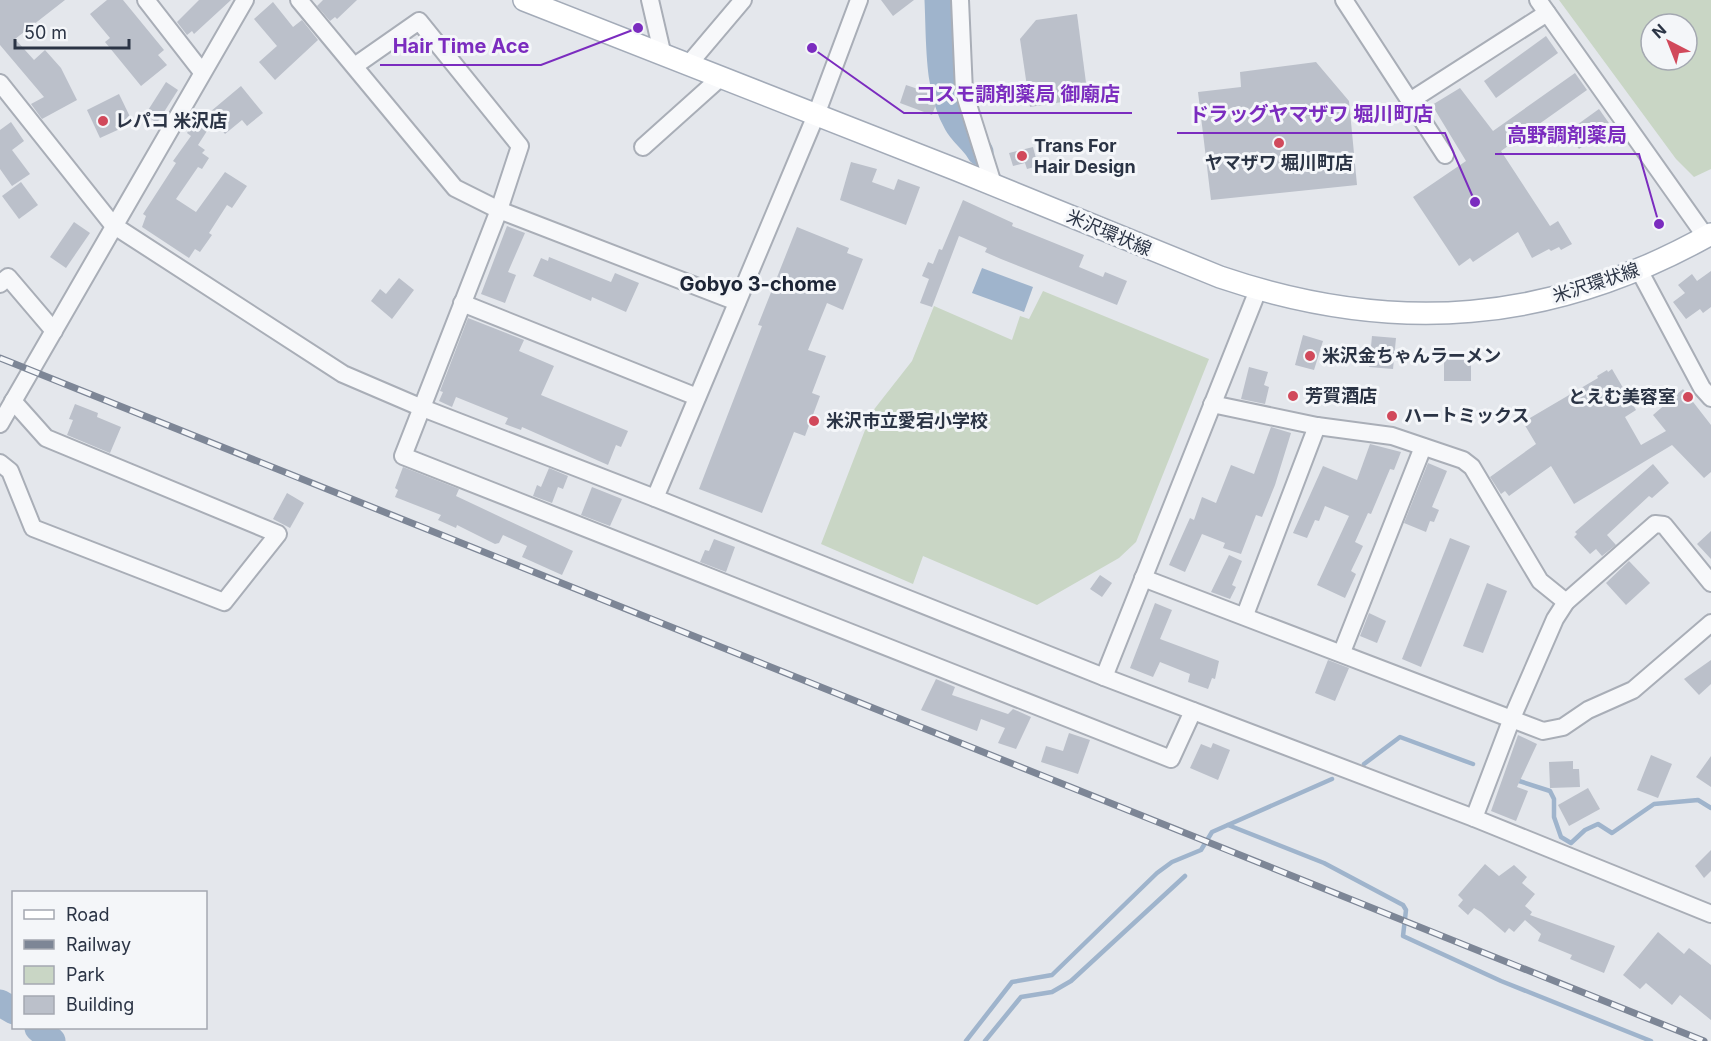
<svg xmlns="http://www.w3.org/2000/svg" width="1711" height="1041" font-family="Inter,'Noto Sans JP',sans-serif">
	<rect width="100%" height="100%" fill="#e4e7ec"/>
	<g fill="#c9d6c5" fill-rule="evenodd">
		<path d="M1559 0H1711V169L1694 177 1676 159ZM1651 24H1687V60H1651Z"/>
		<path d="M1043 291 1209 359 1136 542 1119 558 1037 605 923 556 913 584 821 544 872 412 912 361 934 306 1012 340 1020 316 1029 319Z"/>
	</g>
	<path fill="#9fb4cc" d="M982 268 1033 287 1024 312 972 293Z"/>
	<g fill="none" stroke-linecap="round" stroke-linejoin="round">
		<g stroke="#9fb4cc" stroke-width="4.5">
			<path d="M1364 764 1400 737 1473 764"/>
			<path d="M1516 780 1550 791 1554 799V817L1561 837 1571 843 1585 830 1598 824 1612 833 1654 804 1698 800 1711 808"/>
			<path d="M1228 825 1324 863 1403 905 1406 910 1403 936 1501 981 1651 1041"/>
			<path d="M966 1041 1012 982 1052 975 1157 873 1172 862 1201 850 1212 832 1332 779"/>
			<path d="M985 1041 1021 997 1052 992 1071 981 1185 876"/>
		</g>
		<g stroke="#9fb4cc" stroke-width="27">
			<path d="M938 0C940 39 937 88 957 123 963 134 974 141 980 152"/>
			<path d="M0 1003 14 1011"/>
			<path d="M38 1028 52 1041"/>
		</g>
	</g>
	<g fill="#bbc0ca">
		<path d="M0 0H65L15 39 34 60 45 50 61 68 77 100 42 119 31 104 44 97 0 45Z"/>
		<path d="M107 0H123L164 50 158 55 167 65 141 86 105 42 110 38 90 14Z"/>
		<path d="M199 0H231L194 34 192 31 187 35 177 22Z"/>
		<path d="M323 0H357L337 19 335 17 330 21 317 6Z"/>
		<path d="M881 0H914L893 16Z"/>
		<path d="M273 2 293 27 302 20 318 40 275 80 259 62 277 46 254 19Z"/>
		<path d="M1077 14 1088 98 1030 107 1020 39 1036 20Z"/>
		<path d="M1546 36 1558 53 1496 98 1484 81Z"/>
		<path d="M1316 62 1349 101 1357 185 1211 200 1198 92 1241 87 1240 72Z"/>
		<path d="M1575 73 1587 90 1501 151 1550 226 1558 221 1572 244 1561 250 1559 247 1551 251 1549 249 1532 258 1518 232 1473 262 1470 258 1459 266 1413 197 1466 161 1432 105 1460 88 1493 131Z"/>
		<path d="M166 82 178 90 157 123 145 115Z"/>
		<path d="M906 85 939 96 932 115 900 103Z"/>
		<path d="M241 86 263 113 247 126 242 120 225 134 214 120 198 145 205 150 202 153 209 158 202 169 198 167 176 199 196 212 225 172 247 186 232 208 227 205 209 233 212 235 200 252 195 249 189 258 142 227 146 216 143 214 176 163 173 161 191 136 187 133 195 120 198 122Z"/>
		<path d="M119 94 133 123 100 138 87 110Z"/>
		<path d="M1599 109 1611 126 1579 149 1567 132Z"/>
		<path d="M11 122 24 141 12 150 30 174 12 186 0 169V130Z"/>
		<path d="M1033 147 1038 166 1027 169 1025 163 1013 166 1009 153Z"/>
		<path d="M851 162 877 169 872 182 894 190 898 179 920 187 906 225 840 200Z"/>
		<path d="M21 182 38 205 19 219 2 196Z"/>
		<path d="M963 200 1013 223 1012 226 1084 255 1079 267 1103 277 1105 272 1127 281 1117 305 1001 259 985 252 987 248 959 236 932 307 920 303 929 279 922 276 928 262 933 264 939 249 942 250Z"/>
		<path d="M74 222 90 233 66 268 50 257Z"/>
		<path d="M507 226 525 233 508 272 516 275 505 303 481 294Z"/>
		<path d="M797 227 849 248 847 253 863 259 843 310 827 303 808 350 826 356 812 393 820 396 805 436 794 432 762 513 699 489 762 326 758 325Z"/>
		<path d="M549 257 611 282 615 273 639 283 626 312 592 297 591 301 533 276 541 258 548 261Z"/>
		<path d="M1711 271V307L1703 313 1700 309 1686 319 1673 302 1685 293 1678 285 1692 274 1697 281Z"/>
		<path d="M399 278 414 290 392 319 371 301 380 289 386 294Z"/>
		<path d="M468 318 524 340 519 351 554 366 541 395 628 431 621 447 616 445 608 465 522 427 521 430 505 424 508 418 456 397 452 407 439 401 443 392 440 391Z"/>
		<path d="M1303 335 1323 341 1314 370 1295 365Z"/>
		<path d="M1372 336 1396 338 1393 369 1369 367Z"/>
		<rect x="1444" y="357" width="27" height="24"/>
		<path d="M1249 367 1268 372 1264 385 1269 387 1265 404 1241 399Z"/>
		<path d="M1612 369 1636 410 1625 417 1641 445 1666 431 1653 415 1683 389 1711 425V472L1704 478 1672 445 1574 504 1551 466 1509 496 1505 491 1501 494 1490 477 1536 444 1523 422 1598 378 1597 376 1607 370 1608 372Z"/>
		<path d="M75 404 98 413 97 417 121 427 110 453 67 435 73 420 69 419Z"/>
		<path d="M1271 427 1291 433 1275 485 1262 517 1256 515 1241 554 1223 548 1225 543 1202 534 1185 572 1169 565 1190 518 1194 520 1202 497 1216 503 1231 465 1254 474Z"/>
		<path d="M1370 444 1401 452 1394 470 1390 469 1371 514 1368 513 1355 542 1363 546 1351 571 1356 574 1345 598 1317 585 1349 516 1325 506 1319 521 1315 520 1307 538 1293 533 1323 466 1357 480Z"/>
		<path d="M1428 463 1447 471 1432 507 1439 510 1434 522 1430 521 1426 532 1404 523Z"/>
		<path d="M1653 464 1669 483 1652 498 1649 496 1607 535 1616 545 1602 556 1596 549 1590 554 1574 537 1577 534 1575 532Z"/>
		<path d="M403 467 459 489 456 496 573 551 562 575 522 557 527 546 503 535 499 543 495 544 457 525 456 528 438 520 441 515 395 497 398 490 395 488Z"/>
		<path d="M549 468 568 476 563 489 558 487 552 503 533 496 537 485 541 487Z"/>
		<path d="M592 487 622 499 610 526 581 515Z"/>
		<path d="M287 493 304 503 290 528 273 519Z"/>
		<path d="M1711 531V559L1697 544Z"/>
		<path d="M1450 538 1470 546 1421 667 1402 659Z"/>
		<path d="M714 539 735 547 726 572 700 562 705 550 709 551Z"/>
		<path d="M1229 555 1242 561 1232 585 1236 587 1230 599 1211 592Z"/>
		<path d="M1629 561 1650 583 1626 605 1606 583Z"/>
		<path d="M1100 575 1112 583 1102 597 1090 589Z"/>
		<path d="M1487 583 1507 591 1483 653 1463 646Z"/>
		<path d="M1155 603 1172 610 1160 639 1219 661 1215 679 1212 678 1208 689 1188 682 1190 674 1160 662 1153 677 1130 668Z"/>
		<path d="M1369 613 1386 621 1377 643 1360 636Z"/>
		<path d="M1328 660 1349 668 1335 701 1315 693Z"/>
		<path d="M1711 660V684L1699 695 1684 679Z"/>
		<path d="M936 679 955 687 952 695 1008 714 1013 709 1031 717 1016 749 998 743 1005 728 981 719 977 731 921 710Z"/>
		<path d="M1069 733 1090 740 1078 774 1041 762 1046 746 1063 751Z"/>
		<path d="M1518 735 1537 744 1517 787 1528 791 1516 821 1491 811Z"/>
		<path d="M1213 743 1230 750 1218 780 1190 768 1201 744 1211 748Z"/>
		<path d="M1651 755 1672 764 1658 798 1637 790Z"/>
		<path d="M1711 756V787L1696 777Z"/>
		<path d="M1573 761V769H1579L1580 787 1550 788 1549 762Z"/>
		<path d="M1588 788 1600 809 1569 826 1558 805Z"/>
		<path d="M1711 850V871L1704 878 1695 866Z"/>
		<path d="M1485 864 1499 876 1514 865 1527 877 1522 883 1535 894 1525 906 1532 912 1530 915 1615 946 1604 973 1570 959 1572 955 1538 941 1541 934 1525 920 1514 932 1509 928 1505 933 1481 912 1474 908 1468 915 1458 906 1463 900 1458 895Z"/>
		<path d="M1658 932 1684 954 1689 948 1711 965V1020L1680 995 1672 1005 1646 983 1640 989 1623 975Z"/>
	</g>
	<g fill="none" stroke-linecap="round" stroke-linejoin="round">
		<g stroke="#a9aeb7" stroke-width="20">
			<g id="minor">
				<path d="M146 0 202 72"/>
				<path d="M299 0 455 188 499 210 737 302"/>
				<path d="M650 0 663 56"/>
				<path d="M960 0 964 92 993 184"/>
				<path d="M1344 0 1445 155"/>
				<path d="M1538 0 1706 237"/>
				<path d="M356 65 419 21 520 146 499 210 403 456 1171 759 1193 711"/>
				<path d="M688 65 743 0"/>
				<path d="M0 83 113 225 343 374 420 407 655 498 1104 677 1474 818 1711 914"/>
				<path d="M1410 101 1547 13"/>
				<path d="M643 147 720 78"/>
				<path d="M1639 270 1702 388 1711 398"/>
				<path d="M0 284 8 277 54 331"/>
				<path d="M462 303 697 397"/>
				<path d="M1212 404 1317 426 1392 436 1463 460 1472 467 1540 581 1566 602"/>
				<path d="M0 424 245 0"/>
				<path d="M0 463 10 471 33 528 224 602 278 534 46 438 13 401"/>
				<path d="M655 498 816 115 859 0"/>
				<path d="M1143 578 1543 731 1563 727 1588 710 1633 690 1711 623"/>
				<path d="M1245 615 1317 426"/>
				<path d="M1342 652 1423 447"/>
				<path d="M1104 677 1258 290"/>
				<path d="M1474 818 1512 718 1555 619 1566 602 1655 524 1664 525 1711 583"/>
			</g>
		</g>
		<g stroke="#a3abb8" stroke-width="24">
			<path id="major" d="M524 0 957 170 1220 277C1394 336 1551 324 1711 234"/>
		</g>
		<use href="#minor" stroke="#f7f8fa" stroke-width="16"/>
		<use href="#major" stroke="#fff" stroke-width="21"/>
		<g stroke="#7d8696" stroke-width="7">
			<path id="rail" d="M0 358 1704 1041"/>
		</g>
		<use href="#rail" stroke="#f4f6f9" stroke-width="4.5" stroke-dasharray="14" stroke-linecap="butt"/>
	</g>
	<g fill="#d1495b" stroke="#f4f6f9" stroke-width="2">
		<circle cx="103" cy="121" r="6"/>
		<circle cx="1279" cy="143" r="6"/>
		<circle cx="1022" cy="156" r="6"/>
		<circle cx="1310" cy="356" r="6"/>
		<circle cx="1293" cy="396" r="6"/>
		<circle cx="1688" cy="397" r="6"/>
		<circle cx="1392" cy="416" r="6"/>
		<circle cx="814" cy="421" r="6"/>
	</g>
	<g text-anchor="middle" stroke-width="6" stroke-linejoin="round" paint-order="stroke">
		<g font-size="18" font-weight="bold" fill="#2b3445" stroke="#f4f6f9" text-anchor="start">
			<text x="115" y="127">レパコ 米沢店</text>
			<text x="1034" y="152">Trans For<tspan x="1034" dy="21">Hair Design</tspan></text>
			<text x="1279" y="169" text-anchor="middle">ヤマザワ 堀川町店</text>
			<text x="1322" y="362">米沢金ちゃんラーメン</text>
			<text x="1305" y="402">芳賀酒店</text>
			<text x="1676" y="403" text-anchor="end">とえむ美容室</text>
			<text x="1404" y="422">ハートミックス</text>
			<text x="826" y="427">米沢市立愛宕小学校</text>
		</g>
		<g font-size="18" fill="#2b3445" stroke="#f4f6f9">
			<text transform="translate(1109 233) rotate(23)" y="6">米沢環状線</text>
			<text transform="translate(1596 283) rotate(-18)" y="6">米沢環状線</text>
		</g>
		<g font-size="20" font-weight="bold" fill="#1d2536" stroke="#f4f6f9">
			<text x="758" y="291">Gobyo 3-chome</text>
		</g>
	</g>
	<path fill="none" stroke="#7b2cbf" stroke-width="2" d="M638 28L541 65H380M812 48L904 113H1132M1475 202L1445 133H1177M1659 224L1639 154H1495"/>
	<g fill="#7b2cbf" stroke="#f4f6f9" stroke-width="2">
		<circle cx="638" cy="28" r="6"/>
		<circle cx="812" cy="48" r="6"/>
		<circle cx="1475" cy="202" r="6"/>
		<circle cx="1659" cy="224" r="6"/>
	</g>
	<g font-size="20" text-anchor="middle" font-weight="bold" fill="#7b2cbf" stroke="#f4f6f9" stroke-width="6" stroke-linejoin="round" paint-order="stroke">
		<text x="461" y="53">Hair Time Ace</text>
		<text x="1018" y="101">コスモ調剤薬局 御廟店</text>
		<text x="1311" y="121">ドラッグヤマザワ 堀川町店</text>
		<text x="1567" y="142">高野調剤薬局</text>
	</g>
	<rect x="12" y="891" width="195" height="138" fill="#f4f6f9" stroke="#a4a8b1" stroke-width="1.5"/>
	<rect x="24" y="910" width="30" height="9" fill="#ffffff" stroke="#a4a8b1" stroke-width="1.5"/>
	<text x="66" y="921" font-size="18" fill="#2b3445">Road</text>
	<rect x="24" y="940" width="30" height="9" fill="#7d8696" stroke="#a4a8b1" stroke-width="1.5"/>
	<text x="66" y="951" font-size="18" fill="#2b3445">Railway</text>
	<rect x="24" y="966" width="30" height="18" fill="#c9d6c5" stroke="#a4a8b1" stroke-width="1.5"/>
	<text x="66" y="981" font-size="18" fill="#2b3445">Park</text>
	<rect x="24" y="996" width="30" height="18" fill="#bbc0ca" stroke="#a4a8b1" stroke-width="1.5"/>
	<text x="66" y="1011" font-size="18" fill="#2b3445">Building</text>
	<g transform="translate(1669 42) rotate(318)"><circle r="28" fill="#f4f6f9" stroke="#a4a8b1" stroke-width="1.5"/>
	<path d="M0-4.5L10 22L0 15L-10 22Z" fill="#d1495b"/>
	<text y="-9" font-size="16" font-weight="bold" text-anchor="middle" fill="#2b3445">N</text>
	</g>
	<path d="M15 39v9h114v-9" fill="none" stroke="#2b3445" stroke-width="3"/>
	<text x="24" y="39" font-size="18" fill="#2b3445" stroke="#f4f6f9" stroke-width="4.5" paint-order="stroke">50 m</text>
</svg>
